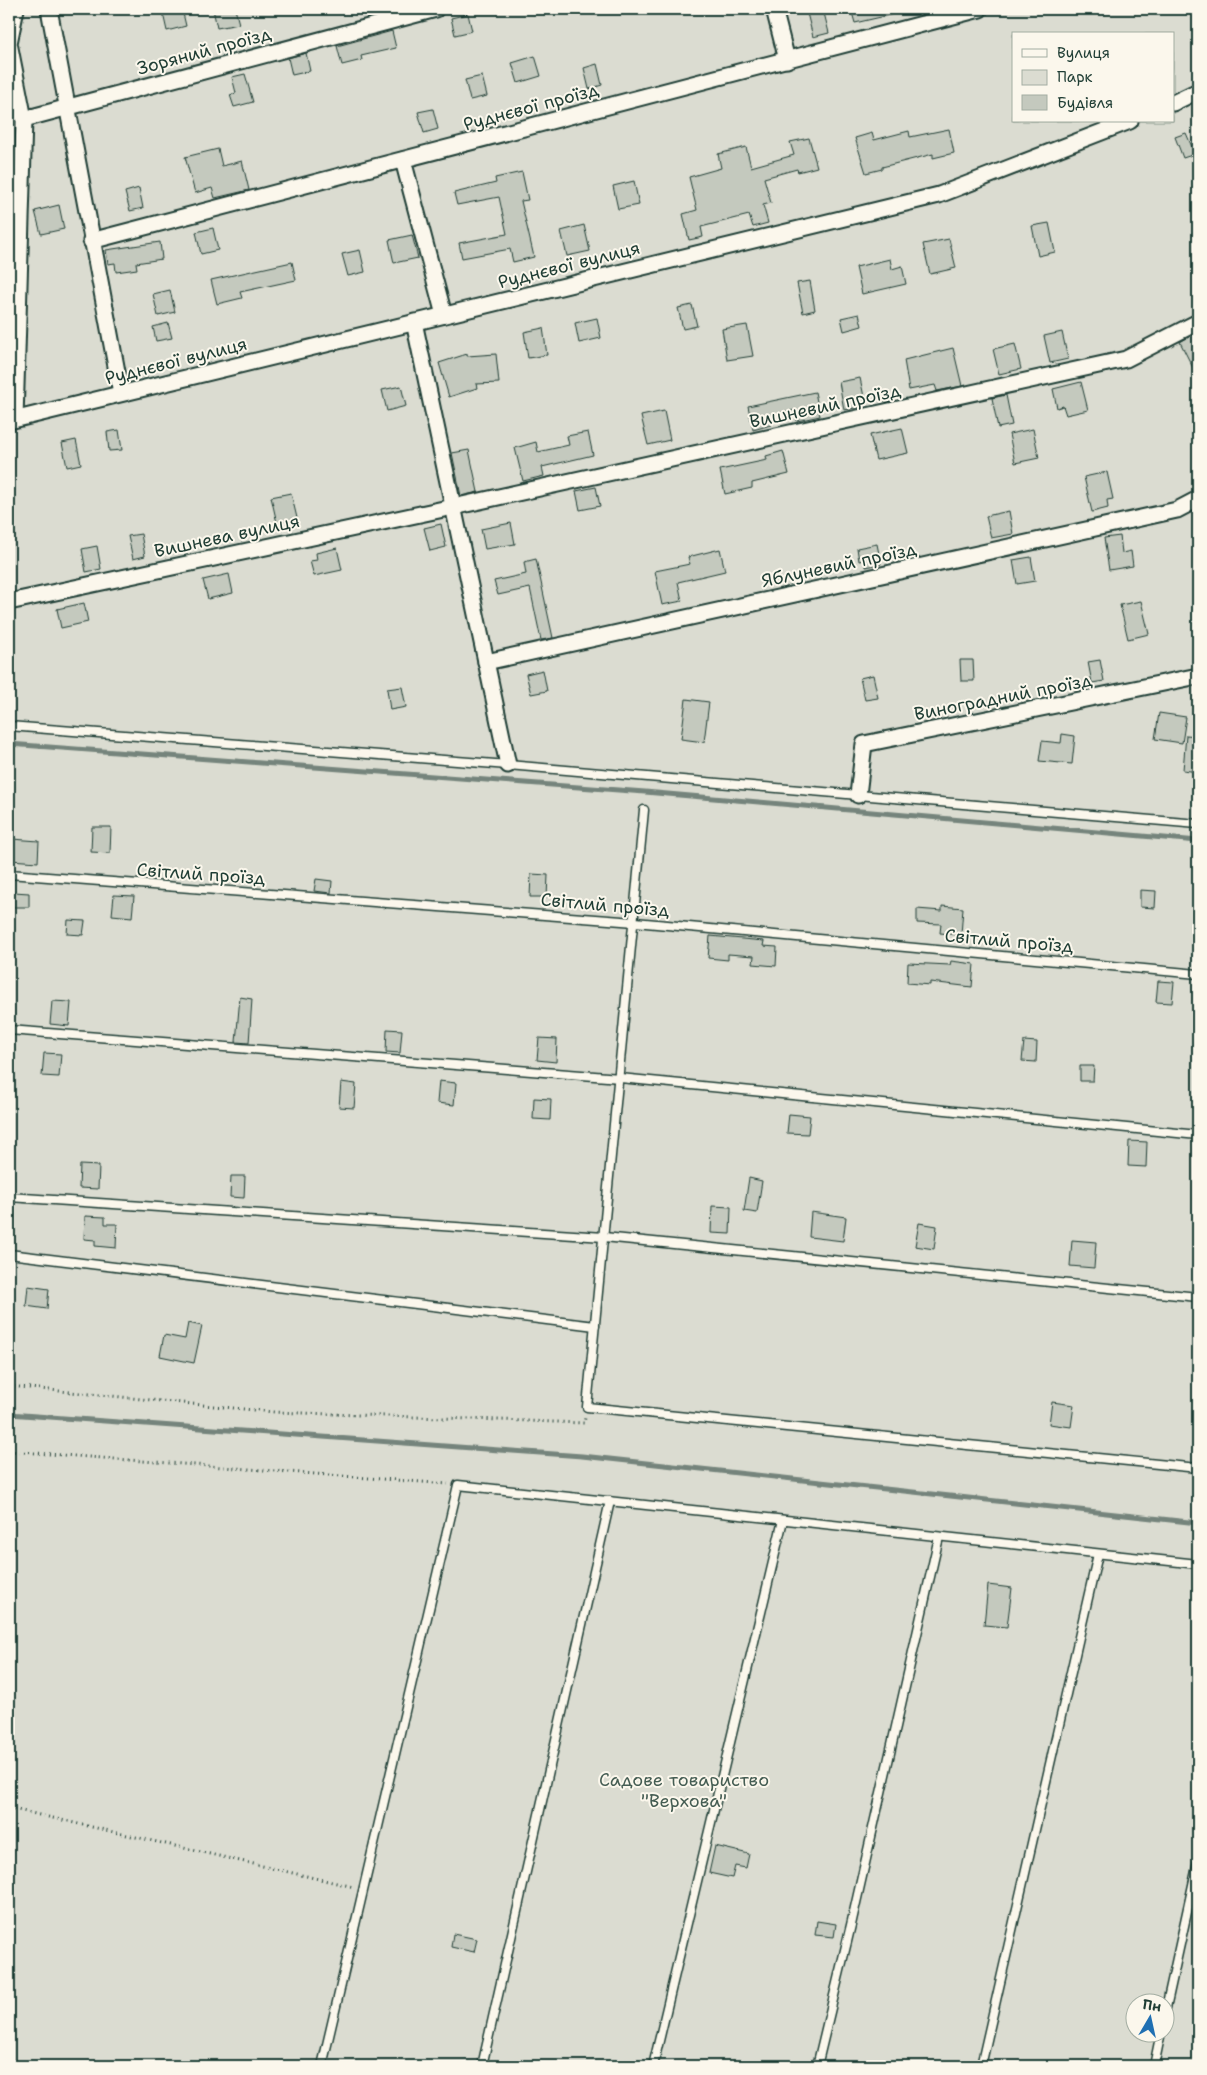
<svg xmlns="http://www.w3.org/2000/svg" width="1207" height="2075" font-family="'Shantell Sans',sans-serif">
	<rect width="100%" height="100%" fill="#fbf7ec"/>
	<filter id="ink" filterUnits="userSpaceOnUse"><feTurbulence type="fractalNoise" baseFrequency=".02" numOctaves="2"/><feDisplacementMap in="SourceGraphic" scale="10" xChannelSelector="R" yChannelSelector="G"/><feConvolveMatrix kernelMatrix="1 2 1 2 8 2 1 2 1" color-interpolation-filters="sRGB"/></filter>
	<g filter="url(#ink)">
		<path fill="#dbdcd1" stroke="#7d8c82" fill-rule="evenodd" d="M9 9H1198V2066H9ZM1013 34H1173V121H1013ZM1134 2002H1164V2032H1134Z"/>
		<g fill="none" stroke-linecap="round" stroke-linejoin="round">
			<g stroke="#74847b" stroke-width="5">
				<path d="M9 744 645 792 1198 841"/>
				<path d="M9 1414 582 1456 1198 1523"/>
			</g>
		</g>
		<g fill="#c4c9be" stroke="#1f3d34">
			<path d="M162 9H182L186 26 167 31Z"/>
			<path d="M213 9H235L239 24 217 28Z"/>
			<path d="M806 9H823L829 33 813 37Z"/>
			<path d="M851 9H893L894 14 855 23Z"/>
			<path d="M468 14 472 31 455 35 451 18Z"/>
			<path d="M392 31 396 48 361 56 362 60 342 65 337 46Z"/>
			<path d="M306 53 310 71 292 75 288 58Z"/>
			<path d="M535 56 541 76 518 83 512 63Z"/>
			<path d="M597 64 602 85 589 89 584 68Z"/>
			<path d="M245 74 253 102 234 107 230 95 236 93 232 77Z"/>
			<path d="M482 76 487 96 470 100 465 80Z"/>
			<path d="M433 109 438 129 424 133 418 112Z"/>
			<path d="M949 129 954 153 933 158V154L882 167V169L866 173 855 138 872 133 874 140 909 131 910 137Z"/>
			<path d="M1186 133 1195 154 1183 158 1175 137Z"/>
			<path d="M809 138 817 167 798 172 797 169 764 178 771 203 763 205 768 223 753 227 749 215 701 227 703 237 689 240 683 214 697 210 689 177 721 168 718 154 746 147 751 167 794 155 790 142Z"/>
			<path d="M218 149 222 166 242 161 249 190 215 198 212 188 195 193 185 157Z"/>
			<path d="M522 172 528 200 521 201 534 257 513 262 510 249 462 258 459 243 507 234 499 197 457 205 454 193 496 183 495 178Z"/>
			<path d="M634 181 639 205 618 209 613 186Z"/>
			<path d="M139 188 143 208 130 211 125 192Z"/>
			<path d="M59 205 64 229 41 234 35 211Z"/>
			<path d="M1049 223 1055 252 1038 256 1032 226Z"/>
			<path d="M584 225 590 251 567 256 561 231Z"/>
			<path d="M213 228 218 250 201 254 196 232Z"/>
			<path d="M412 235 418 258 394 263 389 240Z"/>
			<path d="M949 239 956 268 930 274 923 244Z"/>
			<path d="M160 242 162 259 136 263 137 269 116 272 115 263 108 264 106 250Z"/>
			<path d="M360 250 365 272 348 276 342 254Z"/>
			<path d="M890 259 892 269 902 266 906 284 862 294 856 267Z"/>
			<path d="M292 262 296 280 240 292 242 298 217 304 211 280Z"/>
			<path d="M810 281 815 310 803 313 797 283Z"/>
			<path d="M170 290 175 312 158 316 153 294Z"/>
			<path d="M692 305 697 326 683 329 678 308Z"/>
			<path d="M859 314 862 326 844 331 841 318Z"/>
			<path d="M597 318 601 338 579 343 575 323Z"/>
			<path d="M168 323 172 338 156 341 153 327Z"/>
			<path d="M747 325 753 356 727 360 722 329Z"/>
			<path d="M543 328 547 355 528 358 524 332Z"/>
			<path d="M1062 332 1068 359 1050 363 1044 336Z"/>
			<path d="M1198 332V378L1180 342Z"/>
			<path d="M1015 344 1021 369 999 374 993 349Z"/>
			<path d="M953 348 962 386 937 391 935 385 909 390 904 360Z"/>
			<path d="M467 354V356L496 354 499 383 476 384 477 388 449 397 439 363Z"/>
			<path d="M860 378 866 406 844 410 839 382Z"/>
			<path d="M1081 382 1088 410 1066 415 1063 406 1057 408 1053 389Z"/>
			<path d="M401 386 406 406 387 411 382 390Z"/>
			<path d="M815 392 820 416 797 421 795 410 769 416 771 425 753 430 748 406Z"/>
			<path d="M1006 395 1012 425 998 428 992 398Z"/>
			<path d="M664 411 670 440 648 445 641 416Z"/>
			<path d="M902 428 908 453 876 460 870 435Z"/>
			<path d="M1033 429 1039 458 1015 463 1009 434Z"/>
			<path d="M119 430 122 450 109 451 107 432Z"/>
			<path d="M588 432 593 455 542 467 544 476 523 481 515 448 536 442 538 452 569 445 567 436Z"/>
			<path d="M76 440 81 464 67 467 62 443Z"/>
			<path d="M469 450 478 492 461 496 452 453Z"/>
			<path d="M783 451 789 474 752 483V488L725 494 720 470 767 460 766 456Z"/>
			<path d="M1107 472 1113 499 1107 500 1108 508 1092 512 1084 477Z"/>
			<path d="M596 487 600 506 580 510 576 491Z"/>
			<path d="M291 493 297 518 277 523 271 497Z"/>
			<path d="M1009 511 1013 534 991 538 986 516Z"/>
			<path d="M511 523 515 544 485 549 481 529Z"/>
			<path d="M441 524 446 547 430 551 424 528Z"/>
			<path d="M141 534 145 556 133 559 128 536Z"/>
			<path d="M1120 536 1122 553 1131 551 1133 566 1109 570 1104 538Z"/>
			<path d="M877 544 881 564 866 567 864 560 859 561 857 548Z"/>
			<path d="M97 546 101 569 86 572 82 549Z"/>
			<path d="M337 548 342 570 314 576 310 561 317 560 316 553Z"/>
			<path d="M720 549 725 571 678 582 682 601 662 605 655 571 690 564 688 557Z"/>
			<path d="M1031 557 1035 581 1017 584 1013 560Z"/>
			<path d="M536 559 553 638 541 640 530 588 498 595 494 581 526 574 524 562Z"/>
			<path d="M229 574 233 593 208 599 203 580Z"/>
			<path d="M1141 601 1149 634 1128 639 1120 605Z"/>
			<path d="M84 603 88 622 61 628 57 609Z"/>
			<path d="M960 660H973L974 681H961Z"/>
			<path d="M1100 660 1104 681 1092 683 1088 662Z"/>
			<path d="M543 670 547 691 531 694 526 674Z"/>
			<path d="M873 675 878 698 865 700 860 678Z"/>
			<path d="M402 687 406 707 390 710 387 689Z"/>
			<path d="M686 699 709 702 704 742 681 739Z"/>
			<path d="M1159 713 1186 717 1182 743 1155 739Z"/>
			<path d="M1062 734 1075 736 1072 764 1039 761 1042 741 1061 743Z"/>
			<path d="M1186 735 1198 736V772L1183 770Z"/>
			<path d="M92 827H111L110 853 91 852Z"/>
			<path d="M12 839 39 841 38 862 10 860Z"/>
			<path d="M531 874 548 875 547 897H530Z"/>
			<path d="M316 879 332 881 331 893 314 891Z"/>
			<path d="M1140 890 1156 891 1155 908 1140 907Z"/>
			<path d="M14 892 29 893V907H13Z"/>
			<path d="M114 895 134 896 132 917 112 915Z"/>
			<path d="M942 906 963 908 961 935 940 933 941 924 917 923V909L942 911Z"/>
			<path d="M68 920 85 921 83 935 67 934Z"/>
			<path d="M710 936 764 941 763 946 777 947 776 966 753 964 754 956 728 954V960L708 958Z"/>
			<path d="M951 961 974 964 972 987 930 982V985L907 983 908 963 950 965Z"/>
			<path d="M1158 981 1174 982 1172 1003 1156 1002Z"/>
			<path d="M240 997 252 999 249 1043 236 1042Z"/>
			<path d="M52 1001 71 1002 69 1026 50 1024Z"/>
			<path d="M387 1029 402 1030 400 1053 386 1052Z"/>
			<path d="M539 1038 557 1039 556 1062 537 1060Z"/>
			<path d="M1024 1041 1037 1042 1036 1062 1022 1061Z"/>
			<path d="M44 1053 61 1054 59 1077 42 1076Z"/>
			<path d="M1080 1066H1094L1093 1081H1080Z"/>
			<path d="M439 1081 456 1083 454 1105 437 1103Z"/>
			<path d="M341 1082 356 1084 354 1108 339 1107Z"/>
			<path d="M534 1098 551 1099 550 1120 533 1119Z"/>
			<path d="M789 1114 810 1116 808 1134 787 1133Z"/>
			<path d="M1129 1141 1147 1142 1146 1167 1128 1166Z"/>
			<path d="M80 1165 99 1166 98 1189 79 1188Z"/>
			<path d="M231 1176H245L244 1198 230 1197Z"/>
			<path d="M749 1178 762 1181 757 1213 744 1211Z"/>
			<path d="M712 1206 731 1207 730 1234 711 1233Z"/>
			<path d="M811 1212 846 1217 843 1241 809 1237Z"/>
			<path d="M85 1216 105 1217V1224H117L116 1248 95 1246V1240L84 1239Z"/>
			<path d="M919 1223 937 1226 934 1249 915 1246Z"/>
			<path d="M1072 1240 1096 1242 1094 1268 1070 1266Z"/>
			<path d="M28 1286 49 1289 47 1309 26 1306Z"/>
			<path d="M188 1323 202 1326 194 1363 160 1356 164 1335 185 1339Z"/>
			<path d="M1052 1402 1074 1405 1071 1427 1049 1424Z"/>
			<path d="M988 1585 1012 1588 1007 1627 984 1625Z"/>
			<path d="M715 1846 749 1854 746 1868 735 1866 732 1878 709 1873Z"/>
			<path d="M817 1921 836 1924 834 1937 815 1935Z"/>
			<path d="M453 1934 477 1939 474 1952 451 1947Z"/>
		</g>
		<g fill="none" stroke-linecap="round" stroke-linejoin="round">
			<g stroke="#1f3d34" stroke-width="11">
				<g id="lane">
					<path d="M9 726 508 765 1198 824"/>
					<path d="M644 810 587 1407 1198 1468"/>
					<path d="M9 874 635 922 1198 974"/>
					<path d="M9 1030 620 1078 1198 1135"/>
					<path d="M9 1197 604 1237 1198 1297"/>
					<path d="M9 1254 595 1326"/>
					<path d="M1164 2017 1198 1862"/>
					<path d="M322 2066 458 1485 1198 1564"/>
					<path d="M482 2066 610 1501"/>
					<path d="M653 2066 783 1520"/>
					<path d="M817 2066 851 1925 939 1537"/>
					<path d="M981 2066 1098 1554"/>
					<path d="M1154 2066 1161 2032"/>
				</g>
			</g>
			<g stroke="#1f3d34" stroke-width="19">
				<g id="street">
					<path d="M49 9 121 393"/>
					<path d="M774 9 787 60"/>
					<path d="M1173 103 1198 91"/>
					<path d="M24 119 436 9"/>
					<path d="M403 160 444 315"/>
					<path d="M91 241 980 9"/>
					<path d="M414 322 508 765"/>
					<path d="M15 419 24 119 9 43 16 9"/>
					<path d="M9 421 939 195 1130 121"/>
					<path d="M9 602 453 507 1126 359 1198 322"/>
					<path d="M486 662 1177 510 1198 499"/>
					<path d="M858 795 864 744 1198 676"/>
				</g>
			</g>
			<g stroke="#1f3d34" stroke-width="3" stroke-dasharray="1 4" stroke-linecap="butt">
				<path d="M9 1386 274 1412 584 1423 585 1418"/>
				<path d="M9 1451 448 1484"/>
				<path d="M9 1808 354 1887"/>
			</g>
			<use href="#lane" stroke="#fbf7ec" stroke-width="8"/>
			<use href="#street" stroke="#fbf7ec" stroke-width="15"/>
		</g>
	</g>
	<g text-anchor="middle" stroke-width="4" stroke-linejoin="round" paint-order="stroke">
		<g font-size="18" fill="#1f3d34" stroke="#fbf7ec">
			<text transform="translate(204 51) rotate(-15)" y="6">Зоряний проїзд</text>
			<text transform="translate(531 107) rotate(-15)" y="6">Руднєвої проїзд</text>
			<text transform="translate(569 265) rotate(-14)" y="6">Руднєвої вулиця</text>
			<text transform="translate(176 361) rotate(-14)" y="6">Руднєвої вулиця</text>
			<text transform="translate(825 406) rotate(-12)" y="6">Вишневий проїзд</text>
			<text transform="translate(227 536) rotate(-12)" y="6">Вишнева вулиця</text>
			<text transform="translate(839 565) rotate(-12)" y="6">Яблуневий проїзд</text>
			<text transform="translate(1003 697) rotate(-11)" y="6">Виноградний проїзд</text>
			<text transform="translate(201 874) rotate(4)" y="6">Світлий проїзд</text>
			<text transform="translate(605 905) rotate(5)" y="6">Світлий проїзд</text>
			<text transform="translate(1009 941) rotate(5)" y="6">Світлий проїзд</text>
		</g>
		<g font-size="18" fill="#455d53" stroke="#fbf7ec">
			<text x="684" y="1786">Садове товариство<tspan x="684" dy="21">"Верхова"</tspan></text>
		</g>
	</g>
	<rect width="1207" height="2075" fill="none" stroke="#fbf7ec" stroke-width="30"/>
	<rect x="15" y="15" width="1177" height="2045" fill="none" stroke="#1f3d34" stroke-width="2" filter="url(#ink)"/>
	<rect x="1012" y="32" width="162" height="90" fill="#fbf7ec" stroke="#a3ada2"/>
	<rect x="1022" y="49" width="25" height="8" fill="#fbf7ec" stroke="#a3ada2"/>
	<text x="1057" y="58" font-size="15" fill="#1f3d34">Вулиця</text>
	<rect x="1022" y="70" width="25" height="15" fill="#dbdcd1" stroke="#a3ada2"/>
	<text x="1057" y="82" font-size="15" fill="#1f3d34">Парк</text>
	<rect x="1022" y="95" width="25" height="15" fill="#c4c9be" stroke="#a3ada2"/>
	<text x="1057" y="108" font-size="15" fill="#1f3d34">Будівля</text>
	<g transform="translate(1150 2018) rotate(9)"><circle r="24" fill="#fbf7ec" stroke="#a3ada2"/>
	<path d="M0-4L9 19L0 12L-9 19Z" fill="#1f6fb2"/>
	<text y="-8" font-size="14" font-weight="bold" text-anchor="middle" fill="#1f3d34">Пн</text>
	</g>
</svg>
